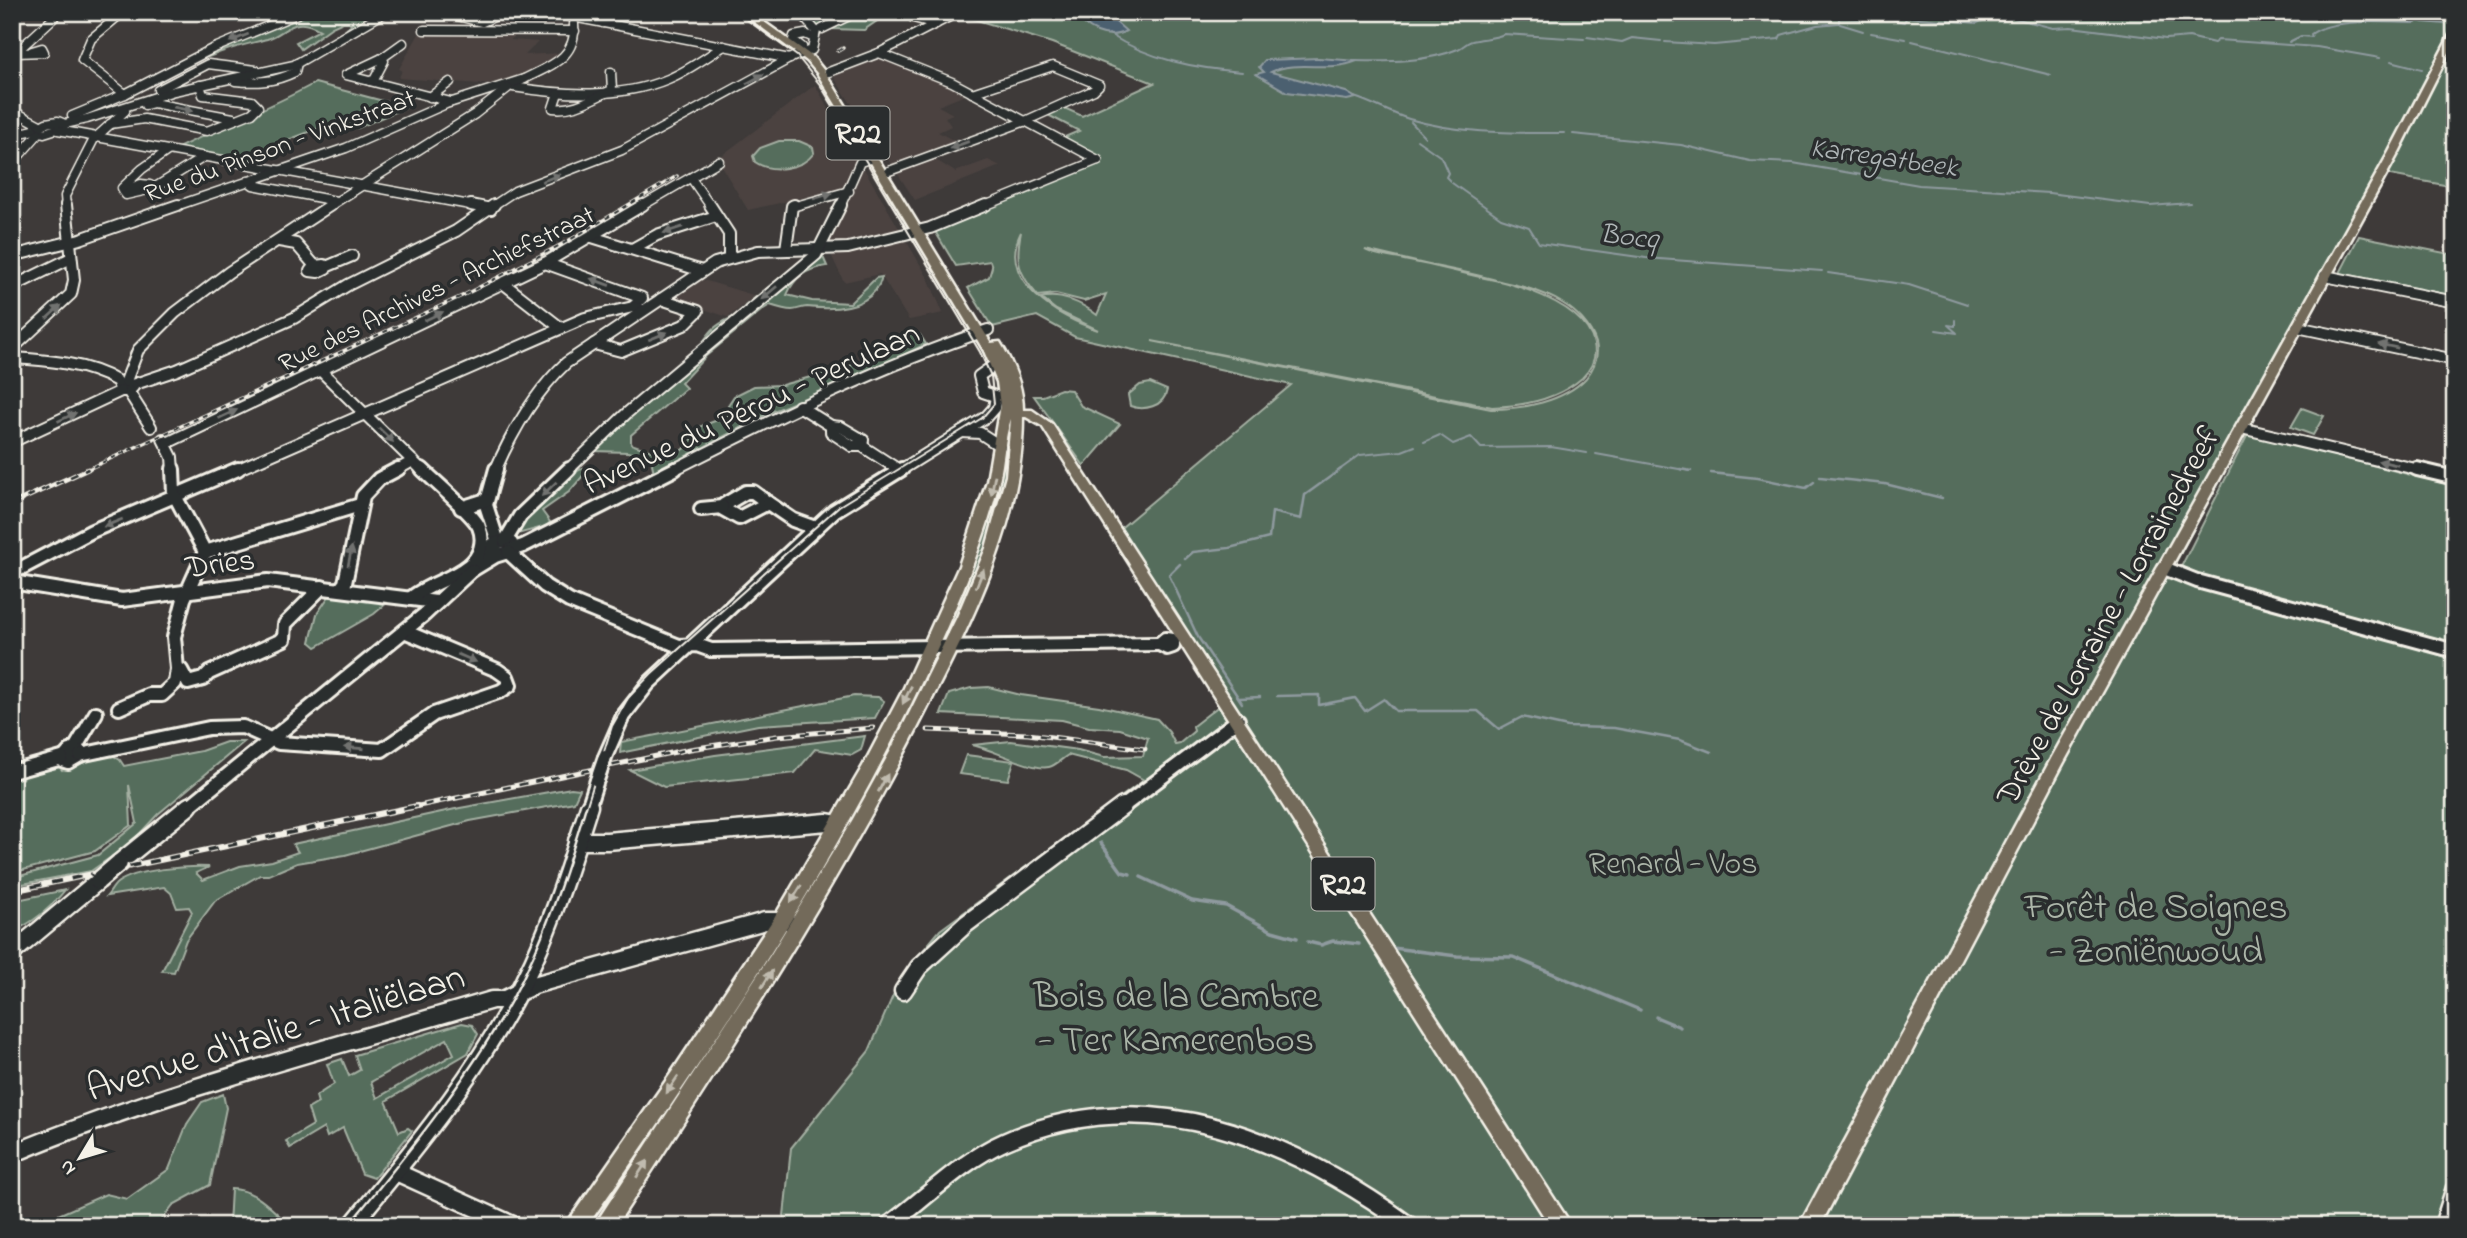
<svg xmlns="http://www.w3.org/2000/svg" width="2467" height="1238" font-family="'Indie Flower',sans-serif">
	<rect width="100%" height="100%" fill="#3e3a39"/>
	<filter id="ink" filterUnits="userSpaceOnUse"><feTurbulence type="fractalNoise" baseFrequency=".0143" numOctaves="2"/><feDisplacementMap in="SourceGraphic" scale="14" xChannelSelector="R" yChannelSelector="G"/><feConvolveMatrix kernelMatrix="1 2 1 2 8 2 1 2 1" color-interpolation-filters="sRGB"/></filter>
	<g filter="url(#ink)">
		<g fill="#4c4341">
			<path d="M522 31 510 40 538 42 525 55 563 53 528 73 495 85 399 78 402 70 399 69 419 34Z"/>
			<path d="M878 57 970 93 938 106 953 114 945 117 951 126 938 132 960 144 931 157 955 172 988 160 1000 166 915 200 831 73Z"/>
			<path d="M815 85 928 278 943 313 909 320 880 274 844 282 827 246 854 186 748 210 717 159Z"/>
			<path d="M700 279 756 296 728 317 671 298Z"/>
		</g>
		<g fill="#546d5b" stroke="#a4afa2" stroke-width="2" fill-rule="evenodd">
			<path d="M324 12H380L345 31 353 22H343L332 27 301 49 296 42 320 30C293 14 287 33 267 39 252 43 238 46 224 51 214 54 208 59 198 58L299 15Z"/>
			<path d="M802 12H890L864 30 830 29 816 25Z"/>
			<path d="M961 12H2455V187L2385 174 2170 573 2455 652V1179L2439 1226H783L791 1148 869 1051 901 977 940 930 1144 780 1126 770 1068 755C1063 758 1055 766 1049 767 1032 771 993 749 972 745L1011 741 1078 750 1104 757 1143 756 1148 738 1120 729 1089 727 1062 720 941 714 949 694 971 688 989 687 1021 695 1099 706 1157 719 1169 732 1175 744 1180 743 1194 731 1193 726 1225 701 1116 532 1291 385 1075 337 1037 316 992 327 968 288 989 277 992 267 990 261 956 266 930 223 1093 160 1058 140 1079 131 1046 114 1062 107 1082 116 1154 83 1052 43 957 14ZM1021 232C1015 261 1018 273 1038 296L1056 294 1084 301 1106 294 1097 315C1082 303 1060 293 1041 298L1056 310 1098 330C1060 319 996 281 1021 232ZM1365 250C1403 259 1442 268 1480 277 1508 283 1537 288 1562 303 1576 311 1591 326 1596 343 1599 355 1594 368 1586 378 1563 402 1523 409 1491 409L1152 341 1492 407C1523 406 1557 400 1582 378 1591 369 1597 357 1594 344 1581 286 1450 271 1400 259 1389 257 1373 255 1365 250Z"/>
			<path d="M315 83 406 107 358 128 337 121 283 142 245 162 176 149C222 126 270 108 315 83Z"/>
			<path d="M779 141H799L813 147 814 153C802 170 771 173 755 162L753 156 760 148Z"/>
			<path d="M2359 236 2455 255V296L2340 273Z"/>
			<path d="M821 250H824L823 257 827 266C809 268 794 277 787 295L812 301 850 303 876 278 882 277C873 309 834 310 807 307 801 307 797 310 792 310 785 310 776 307 770 305L762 310 706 356 681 383 686 388 631 435V444L663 455 676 454 686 447 699 427 728 416V405L734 396 754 386 782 385 850 366 890 347 911 333 920 335 926 344 879 367 769 413 654 473 651 459 628 452 594 451C616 433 633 413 653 393 664 381 680 373 690 360 711 334 706 327 741 314L745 306 799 262Z"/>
			<path d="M1150 383 1167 390C1164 407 1144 411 1130 406L1128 395 1140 385Z"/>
			<path d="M1061 389 1071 390 1081 406 1120 424 1084 466 1034 396H1043Z"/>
			<path d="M2302 408 2324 416 2313 435 2291 427Z"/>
			<path d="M2248 434 2455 486V645L2178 573Z"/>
			<path d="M1005 437H1012C1006 507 978 569 952 633L941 632Z"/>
			<path d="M583 468 588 470 569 492 542 511 550 522 547 526 514 535C525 512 560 479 583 468Z"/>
			<path d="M329 596 388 602 374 614 316 647 310 642 317 614Z"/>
			<path d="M927 663 938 664 917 708 800 913 792 911Z"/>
			<path d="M854 696 878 697 884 701 875 718 758 725 620 753 621 742Z"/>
			<path d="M865 736 861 750 852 755 815 749 795 773 664 787 630 770 715 755Z"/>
			<path d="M226 742H244L158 814 131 843 91 871 12 886V878L98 855 137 823 129 785 131 825 95 851 12 873V778L59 766 62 770C78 766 93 757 109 753L120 760 124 766 201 751Z"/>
			<path d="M966 755 1014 761 1008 780 959 774Z"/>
			<path d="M571 788 580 789 574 802 470 821 345 855 297 863 269 875H260L215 901 186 940 174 972 162 971 192 912 189 907 177 908 171 893 164 887 107 896C110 893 113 886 117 883 135 869 186 866 209 867L196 873 203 880 240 866 272 861 298 852 293 844 460 808Z"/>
			<path d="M65 890C50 909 34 922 12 932V901Z"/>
			<path d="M462 1023 472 1025 478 1034 468 1053 386 1101 399 1132 408 1128 412 1131 374 1178 362 1174 343 1128 327 1137 324 1128 290 1148 286 1141 313 1125 308 1109 318 1103 316 1096 334 1084 327 1064 342 1059 349 1076 360 1070 355 1055ZM447 1039 454 1054 377 1098 371 1082Z"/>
			<path d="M223 1094 226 1108 210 1185 173 1205 157 1226H33L106 1194 127 1199 169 1169 187 1124 202 1102Z"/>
			<path d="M231 1189C257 1189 273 1212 292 1226H229Z"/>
		</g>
		<g fill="#4b606f" stroke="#8f9a9f" stroke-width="2">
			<path d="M1075 12H1118L1109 16 1126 31C1107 41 1085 30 1075 12Z"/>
			<path d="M1319 58 1357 61C1328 73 1297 59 1271 72L1346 92 1356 98 1347 100 1287 92 1256 74 1264 72 1259 67 1265 60Z"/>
		</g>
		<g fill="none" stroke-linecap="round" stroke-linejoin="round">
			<g stroke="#8f9a9f" stroke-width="2">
				<path d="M1870 19 1887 18 1904 22 1907 17 1977 23 1989 18 2001 21 2010 17 2053 28 2071 27 2166 39 2189 37 2214 43 2218 40 2317 47 2380 58"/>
				<path d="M2422 22 2445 24"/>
				<path d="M1840 24 1863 31"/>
				<path d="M1871 33 1905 39"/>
				<path d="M1109 34C1150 60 1194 68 1242 72"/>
				<path d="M1587 37 1622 42 1632 38 1661 41"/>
				<path d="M1912 41 2051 75"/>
				<path d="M1665 42 1714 45 1779 39 1781 35 1817 25 1839 23V18L1863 19"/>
				<path d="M2289 42 2301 36 2312 37 2311 34C2335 17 2387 23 2416 23"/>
				<path d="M1355 61C1388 62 1427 62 1458 49 1463 47 1467 42 1472 41 1483 38 1493 39 1504 34L1584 39"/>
				<path d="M2391 61 2422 69"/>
				<path d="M1354 97C1373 103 1390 113 1409 119 1459 134 1512 133 1564 133"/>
				<path d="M1411 122 1425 137"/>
				<path d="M1573 134 1681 145 1750 161 1793 163 1919 185 2049 193 2150 206 2190 203"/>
				<path d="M1417 140 1441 157 1448 173 1446 177 1450 181"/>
				<path d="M1452 183 1501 218 1529 227 1539 243 1646 258 1822 271"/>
				<path d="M1828 273 1909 285 1967 304"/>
				<path d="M1936 330 1957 333 1948 325 1955 326V320"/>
				<path d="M1424 442 1440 435 1453 444 1471 437 1481 448 1551 447 1587 453"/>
				<path d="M1596 454 1690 471"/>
				<path d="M1338 471 1360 455 1402 451 1415 446"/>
			</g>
			<g stroke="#8f9a9f" stroke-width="2.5">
				<path d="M1680 469 1691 471"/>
				<path d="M1711 473 1757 478 1806 488 1814 482"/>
				<path d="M1820 477 1885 484 1942 498"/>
				<path d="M1185 559 1193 552 1229 548 1269 538 1272 512 1301 519 1305 495 1341 469"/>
				<path d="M1180 564 1169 575 1198 637 1242 703"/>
				<path d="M1277 696 1319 695V705L1355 698 1365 711 1384 699 1396 711H1478L1499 729 1522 717 1568 727 1614 728 1680 740 1711 752"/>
				<path d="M1240 698 1260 697"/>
			</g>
			<g stroke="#8f9a9f" stroke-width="3.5">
				<path d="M1101 843 1122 872 1130 874"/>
				<path d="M1141 877 1192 901 1226 906 1272 931 1297 938"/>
				<path d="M1308 942 1321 945 1333 941 1359 944"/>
				<path d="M1393 948 1457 956 1513 957 1640 1010"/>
				<path d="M1656 1017 1680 1027"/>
			</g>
			<g stroke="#f4f1e8" stroke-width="11">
				<g id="minor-far3">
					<path d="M123 12 91 39 82 60 125 94"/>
					<path d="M441 12 482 22 505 12"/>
					<path d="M547 12 790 59"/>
					<path d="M913 18 936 24"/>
					<path d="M603 23 623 12"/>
					<path d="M822 29 857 12"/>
					<path d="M424 30 575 31"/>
					<path d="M802 47 793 40 794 36 805 34 814 38"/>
					<path d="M16 53 44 52 42 48 32 51"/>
					<path d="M879 53 952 82 1098 160"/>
					<path d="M12 56 60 12"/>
					<path d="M829 72 879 53 959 12"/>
					<path d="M346 75 451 102"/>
					<path d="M346 75 382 58"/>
					<path d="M235 81C257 83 275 82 295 72L297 63"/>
					<path d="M370 81 374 80 384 61 382 58 403 43"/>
					<path d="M517 83C544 67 577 62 574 24"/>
					<path d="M513 87C563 95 620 99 668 79 688 71 706 57 724 46"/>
					<path d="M158 90 208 64 256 70"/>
					<path d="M558 93 553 108C575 111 593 98 612 90L611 72"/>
					<path d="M430 97 450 82"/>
					<path d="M145 105 153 103 233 118"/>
					<path d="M12 110 40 125"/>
					<path d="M72 116 125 94 212 49 302 12"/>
					<path d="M110 124 144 119 207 131 252 113 258 107 252 101 203 95 200 85"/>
					<path d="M63 127 44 133 34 130 46 123 58 121 65 124 87 119 174 91 294 65 386 12"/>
					<path d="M58 130 481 207"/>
					<path d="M12 135 34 130"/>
					<path d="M12 164 39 133"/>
					<path d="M889 171 1023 122 1094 90 1099 85 1053 66 972 93"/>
					<path d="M691 178 711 207"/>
					<path d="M248 181 253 185 336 201"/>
					<path d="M141 184 150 185 152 189 126 195 123 191Z"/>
					<path d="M122 188 142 169 169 150"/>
					<path d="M149 191 204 157"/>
					<path d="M66 207 65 196 94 139 125 111"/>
					<path d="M173 207 346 148 446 104 524 79"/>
					<path d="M328 207 475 114 508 88"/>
					<path d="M491 207 515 191 622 150 793 57 812 50 816 31 799 12"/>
					<path d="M640 207 719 161"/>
					<path d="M792 207 849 191"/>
					<path d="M840 207 860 162 873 158"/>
					<path d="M982 207 1098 160"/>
				</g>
			</g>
			<g stroke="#f4f1e8" stroke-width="14">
				<g id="minor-far2">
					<path d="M471 205 491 209"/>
					<path d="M710 205 729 234V258"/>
					<path d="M592 237 702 271"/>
					<path d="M279 241 296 244 315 266"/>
					<path d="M632 249 657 235 716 216"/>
					<path d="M786 249 792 206 794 205"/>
					<path d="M12 256 80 239 178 205"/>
					<path d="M545 263 642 298 633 307"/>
					<path d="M324 265 326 268 318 272 310 271 314 266Z"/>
					<path d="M326 267 352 256"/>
					<path d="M2325 276 2455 302"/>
					<path d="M503 283 561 328"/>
					<path d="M12 287 71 258"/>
					<path d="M2297 327 2455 360"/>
					<path d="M594 344 621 351 684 325 698 311 661 299"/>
					<path d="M12 349 71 294 74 280 66 205"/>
					<path d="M12 358C46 360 87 363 117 381L121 391H128"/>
					<path d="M996 364 979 376 983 392 1004 399"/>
					<path d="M320 370 423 471"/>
					<path d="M132 385 177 370 294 318 348 285 456 231 494 205"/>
					<path d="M131 389 133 387 126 381 138 350 175 313 229 272 331 205"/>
					<path d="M128 391 151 427"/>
					<path d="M799 406 831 426 841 427 863 440 862 446"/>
					<path d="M831 426V432L852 446H862L899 470"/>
					<path d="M2241 428 2424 471"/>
					<path d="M962 432 980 433 1000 446"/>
					<path d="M163 439 172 457 173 471"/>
					<path d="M12 442 121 391"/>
					<path d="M167 443 545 263 643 205"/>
					<path d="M234 471 585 318 633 307 643 310"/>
					<path d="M395 471 413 461"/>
					<path d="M495 471C512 432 535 392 566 363L715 263 758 251 848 248 930 228 986 205"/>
					<path d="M567 471 627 413 816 255 841 205"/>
					<path d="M671 471C774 419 878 366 988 330"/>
					<path d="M899 471 986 417 994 408 996 397"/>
				</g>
			</g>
			<g stroke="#f4f1e8" stroke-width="18">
				<g id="minor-far1">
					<path d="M496 469 486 505 498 542"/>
					<path d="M2417 469 2455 478"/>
					<path d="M746 492H753L768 503 739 518 723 509 724 505Z"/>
					<path d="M768 503 793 520 815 528"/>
					<path d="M461 508 486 500"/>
					<path d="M701 509 722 507"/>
					<path d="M502 541 511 543 508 552 495 556 472 570 492 545Z"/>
					<path d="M505 541 520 516 569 469"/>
					<path d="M510 550 523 546 675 469"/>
					<path d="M205 552 360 505"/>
					<path d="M508 552 545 586 569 601 679 646 697 645 711 650 1159 644"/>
					<path d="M2164 568 2197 581 2455 651"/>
					<path d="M12 573 92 531 238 469"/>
					<path d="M12 582 122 600 268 581 436 602"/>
					<path d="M340 589 345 583 363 496 379 479 398 469"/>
					<path d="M411 598C428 584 451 580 468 566 480 557 485 541 479 527 475 516 433 480 422 469"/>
					<path d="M1165 639 1173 640V646L1167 648 1159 644Z"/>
					<path d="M177 669 181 670 188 683 203 679 209 673 284 639 285 624 322 587"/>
					<path d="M119 708 149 695H162L175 683 177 669 174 637 184 599 205 552 174 494 173 469"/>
					<path d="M74 750 96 713"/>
					<path d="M70 751H79L80 755 68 762 62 760Z"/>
					<path d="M80 755 209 728 243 727 279 743 382 750 434 714 501 691 510 685 507 677 497 670 404 631"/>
					<path d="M605 757 623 716 648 684 834 511 902 469"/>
					<path d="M12 772 62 758"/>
					<path d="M187 808 425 614 472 570"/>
					<path d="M588 808 597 780"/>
					<path d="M1121 808 1238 720"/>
				</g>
			</g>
			<g stroke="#f4f1e8" stroke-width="21">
				<g id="minor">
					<path d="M577 841H607L827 822 838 824"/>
					<path d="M119 863 189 806"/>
					<path d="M12 953 98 881"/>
					<path d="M903 991 919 967 966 924 1123 806"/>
					<path d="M12 1154C168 1089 331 1048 492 1000H503L534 985 765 921H787"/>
					<path d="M396 1172 515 1226"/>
					<path d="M351 1226C419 1144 488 1060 533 962 556 912 572 859 589 806"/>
					<path d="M888 1226C926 1198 961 1161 1004 1142 1149 1077 1291 1140 1410 1226"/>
					<path d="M2443 1226 2455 1188"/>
				</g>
			</g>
			<g stroke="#f4f1e8" stroke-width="5">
				<g id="major">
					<path d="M741 12H750L813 57 825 72 991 343 1000 342C1013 363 1023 385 1023 410H1032L1052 424 1572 1226H1550L1042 426 1026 417H1023C1023 523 971 623 924 715 834 893 725 1059 616 1226H594L771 954 853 819 890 752 957 617 986 548 1006 476 1011 419C1004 437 1004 461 999 481 991 517 978 552 964 587 869 816 729 1024 587 1226H565L672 1072 772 921 863 766 903 690 959 566 987 481 1000 405 997 382 984 351 817 73 807 61Z"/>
					<path d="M2455 31V41L2399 152 2063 764 1820 1226H1799L2052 757 2389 152 2451 33Z"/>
				</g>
			</g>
			<use href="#minor-far3" stroke="#2a2d2e" stroke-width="8"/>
			<use href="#minor-far2" stroke="#2a2d2e" stroke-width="10"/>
			<use href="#minor-far1" stroke="#2a2d2e" stroke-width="12"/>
			<use href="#minor" stroke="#2a2d2e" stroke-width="16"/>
			<use href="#major" fill="#736b5a" fill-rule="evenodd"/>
			<path stroke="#f4f1e8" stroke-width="2" d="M586 808 612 726 628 698 651 674 839 506 982 418 994 404 991 376 980 352 821 86 797 56 736 12"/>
			<path stroke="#f4f1e8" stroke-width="2.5" d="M348 1226C407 1154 466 1082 511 1001 545 939 566 873 586 806"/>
			<g stroke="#f4f1e8" stroke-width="3.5">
				<g id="rail-far2">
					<path d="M838 51 843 48"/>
					<path d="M84 471 462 296 568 241 677 176"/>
				</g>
			</g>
			<g stroke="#f4f1e8" stroke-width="5">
				<g id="rail-far1">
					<path d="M12 504 88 469"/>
					<path d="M928 730 1028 734 1145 749"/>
					<path d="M409 808 690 749 777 736 873 728"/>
				</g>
			</g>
			<g stroke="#f4f1e8" stroke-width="6">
				<path id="rail" d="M12 891 417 806"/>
			</g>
			<use href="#rail-far2" stroke="#2a2d2e" stroke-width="2" stroke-dasharray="5" stroke-linecap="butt"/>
			<use href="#rail-far1" stroke="#2a2d2e" stroke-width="2.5" stroke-dasharray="8" stroke-linecap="butt"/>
			<use href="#rail" stroke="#2a2d2e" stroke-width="3.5" stroke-dasharray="10" stroke-linecap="butt"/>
			<g stroke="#f4f1e8" stroke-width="18" stroke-linecap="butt">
				<path id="minor-bridge-far1" d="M597 780 605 757"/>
			</g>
			<g stroke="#f4f1e8" stroke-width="21" stroke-linecap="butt">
				<path id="minor-bridge" d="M98 881 119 863"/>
			</g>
			<use href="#minor-bridge-far1" stroke="#2a2d2e" stroke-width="12"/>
			<use href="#minor-bridge" stroke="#2a2d2e" stroke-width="16"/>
		</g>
		<defs><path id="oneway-solid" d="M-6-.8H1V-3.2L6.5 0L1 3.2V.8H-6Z" transform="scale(1.75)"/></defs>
		<g fill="#71726f">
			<use href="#oneway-solid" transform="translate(239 38) rotate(158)"/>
			<use href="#oneway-solid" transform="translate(755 79) rotate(-29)"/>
			<use href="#oneway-solid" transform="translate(183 109) rotate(11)"/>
			<use href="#oneway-solid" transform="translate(959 145) rotate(160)"/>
			<use href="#oneway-solid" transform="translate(551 178) rotate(-21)"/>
			<use href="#oneway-solid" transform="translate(823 196) rotate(-16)"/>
			<use href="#oneway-solid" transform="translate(673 230) rotate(162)"/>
			<use href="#oneway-solid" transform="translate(600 282) rotate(-160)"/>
			<use href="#oneway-solid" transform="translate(769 293) rotate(140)"/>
			<use href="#oneway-solid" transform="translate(54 312) rotate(-42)"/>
			<use href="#oneway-solid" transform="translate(434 316) rotate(-25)"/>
			<use href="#oneway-solid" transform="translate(658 336) rotate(-22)"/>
			<use href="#oneway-solid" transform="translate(2388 346) rotate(-168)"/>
			<use href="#oneway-solid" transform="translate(228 414) rotate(-25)"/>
			<use href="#oneway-solid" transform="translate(67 417) rotate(-25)"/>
			<use href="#oneway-solid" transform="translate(386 435) rotate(44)"/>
			<use href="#oneway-solid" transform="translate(2388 463) rotate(-167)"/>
			<use href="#oneway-solid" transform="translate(549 489) rotate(136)"/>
			<use href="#oneway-solid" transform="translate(113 523) rotate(158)"/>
			<use href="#oneway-solid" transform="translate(350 556) rotate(-79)"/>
			<use href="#oneway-solid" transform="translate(467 658) rotate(23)"/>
			<use href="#oneway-solid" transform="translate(354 748) rotate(-176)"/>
		</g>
		<g fill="#c0bbaf">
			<use href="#oneway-solid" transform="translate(993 485) rotate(101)"/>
			<use href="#oneway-solid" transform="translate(980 578) rotate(-68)"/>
			<use href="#oneway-solid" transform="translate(907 695) rotate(116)"/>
			<use href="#oneway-solid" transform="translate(883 783) rotate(-62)"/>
			<use href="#oneway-solid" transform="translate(796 894) rotate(122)"/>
			<use href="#oneway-solid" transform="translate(767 979) rotate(-58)"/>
			<use href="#oneway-solid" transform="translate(672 1085) rotate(124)"/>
			<use href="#oneway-solid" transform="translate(642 1169) rotate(-57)"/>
		</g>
	</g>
	<g text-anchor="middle" stroke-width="7" stroke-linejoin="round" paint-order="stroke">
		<g font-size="26" fill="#f4f1e8" stroke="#2a2d2e">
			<text transform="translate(279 145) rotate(-20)" y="9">Rue du Pinson - Vinkstraat</text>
			<text transform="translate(436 288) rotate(-26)" y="9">Rue des Archives - Archiefstraat</text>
		</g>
		<g font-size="28" font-style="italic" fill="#b0b7b8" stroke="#2a2d2e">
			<text transform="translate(1884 156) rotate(8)" y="10">Karregatbeek</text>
			<text transform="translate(1629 235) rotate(7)" y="10">Bocq</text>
		</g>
		<g fill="#2a2d2e" stroke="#b7b6b0" stroke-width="2">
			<rect x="826.5" y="106.5" width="63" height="53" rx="5"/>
			<rect x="1311.5" y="857.5" width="63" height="53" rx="5"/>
		</g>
		<g font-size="30" font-weight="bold" fill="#f4f1e8">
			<text x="858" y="143">R22</text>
			<text x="1343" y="894">R22</text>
		</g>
		<g font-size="32" fill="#f4f1e8" stroke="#2a2d2e">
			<text transform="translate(751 407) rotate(-25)" y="11">Avenue du Pérou - Perulaan</text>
			<text transform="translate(220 562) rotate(-7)" y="11">Dries</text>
			<text transform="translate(2107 615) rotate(-61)" y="11">Drève de Lorraine - Lorrainedreef</text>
		</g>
		<g font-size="32" fill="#acb6a9" stroke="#2a2d2e">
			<text x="1673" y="873">Renard - Vos</text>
		</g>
		<g font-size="38" fill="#acb6a9" stroke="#2a2d2e">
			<text x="2156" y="918">Forêt de Soignes<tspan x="2156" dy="44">- Zoniënwoud</tspan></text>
			<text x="1176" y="1007">Bois de la Cambre<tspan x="1176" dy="44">- Ter Kamerenbos</tspan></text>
		</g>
		<g font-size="38" fill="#f4f1e8" stroke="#2a2d2e">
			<text transform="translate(275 1031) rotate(-17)" y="13">Avenue d'Italie - Italiëlaan</text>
		</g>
	</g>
	<rect width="2467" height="1238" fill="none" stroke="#2a2d2e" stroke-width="42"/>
	<rect x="21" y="21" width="2425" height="1196" fill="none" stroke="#f4f1e8" stroke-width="2.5" filter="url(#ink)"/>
	<g transform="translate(80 1158) rotate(232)" stroke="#2a2d2e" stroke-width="5" paint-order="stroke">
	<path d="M0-5L12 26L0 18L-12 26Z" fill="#f4f1e8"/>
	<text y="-10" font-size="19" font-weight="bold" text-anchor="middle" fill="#f4f1e8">N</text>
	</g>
</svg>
